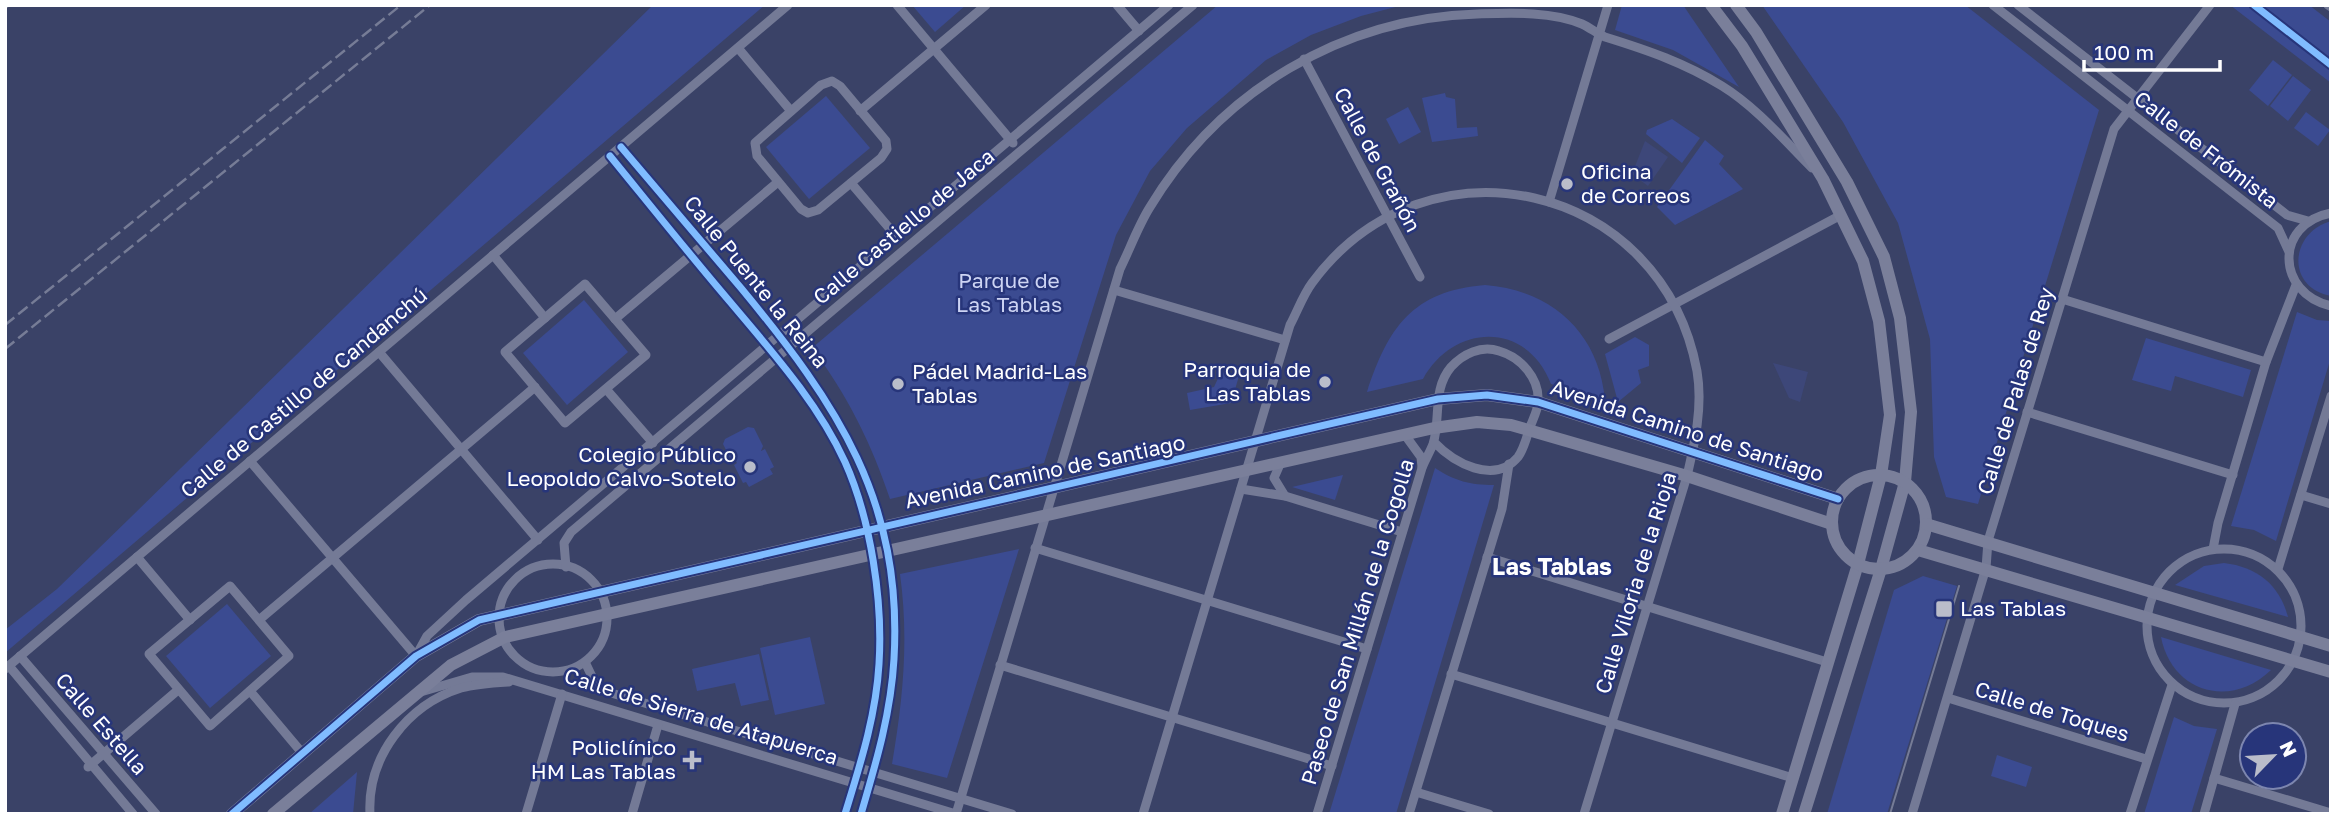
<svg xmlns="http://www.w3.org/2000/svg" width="2336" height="819" font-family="'Golos Text',sans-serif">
	<rect width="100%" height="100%" fill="#3a4267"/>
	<g fill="#3b4b91">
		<path d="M653 5H765L5 653V630L57 589 130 518Z"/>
		<path d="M912 5H966L935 32Z"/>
		<path d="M1218 5H1403L1361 16 1311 35 1266 60 1187 128 1150 171 1116 235 1044 463 890 499C872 445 847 394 812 348Z"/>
		<path d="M1622 5H1683L1739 87 1673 50 1615 30Z"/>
		<path d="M1762 5H1965L2099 110 1978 504 1946 497 1934 457 1930 339 1898 223 1843 122Z"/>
		<path d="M2230 5H2309L2331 22V83Z"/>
		<path d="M2273 60 2292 75 2268 106 2249 90Z"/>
		<path d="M2293 76 2311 90 2288 121 2270 106Z"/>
		<path d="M1445 93 1446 97 1455 99 1457 128 1477 127 1478 136 1432 142 1422 98Z"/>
		<path d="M826 96 870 148 809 199 766 147Z"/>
		<path d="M1408 107 1421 132 1399 144 1386 119Z"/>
		<path d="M2306 112 2330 130 2318 146 2294 128Z"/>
		<path d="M1672 119 1700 138 1682 163 1646 134 1647 130Z"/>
		<path d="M1705 140 1724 156 1719 164 1743 189 1675 225 1657 207Z"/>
		<path d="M2331 221V296C2286 288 2289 233 2331 221Z"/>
		<path d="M1485 285C1552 290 1599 333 1605 400L1551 384C1527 321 1454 323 1423 379L1367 392C1388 328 1412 291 1485 285Z"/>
		<path d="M584 300 628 352 567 405 523 353Z"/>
		<path d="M2297 312 2317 320 2331 321V357L2276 541 2254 530 2231 526Z"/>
		<path d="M1635 337 1649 345V366L1638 370 1641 383 1618 402 1605 354Z"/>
		<path d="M2146 338 2251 370 2243 397 2175 376 2171 391 2132 380Z"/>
		<path d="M1221 372 1239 376 1231 403 1190 410 1187 393 1214 387Z"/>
		<path d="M748 427 754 428 763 446 761 451 765 449 774 467 770 469 773 474 749 487 746 482 743 483 734 465 737 463 735 460 732 462 723 444 725 439Z"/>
		<path d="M1435 468C1455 481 1470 485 1494 485L1396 814H1329Z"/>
		<path d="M1343 475 1335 500 1292 487Z"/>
		<path d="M1019 549 947 778 892 764C903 700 909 639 900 574Z"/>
		<path d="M2224 563C2257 567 2279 584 2288 617L2175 585 2204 566Z"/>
		<path d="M1923 576 1957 586 1887 814H1827L1894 590Z"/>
		<path d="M227 604 271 656 210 708 166 656Z"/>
		<path d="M810 637 825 704 775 715 760 648Z"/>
		<path d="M2161 637 2271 670C2231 709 2172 693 2161 637Z"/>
		<path d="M759 654 769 700 741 706 735 683 697 691 692 669Z"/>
		<path d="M2174 717 2194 726 2217 729 2191 814H2144Z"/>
		<path d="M1997 755 2032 767 2026 787 1991 776Z"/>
		<path d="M357 772 353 814H309Z"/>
	</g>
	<g fill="#3d4779">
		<path d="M1645 141 1668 157 1648 186 1632 174Z"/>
		<path d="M1773 363 1808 372 1800 402 1789 398Z"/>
	</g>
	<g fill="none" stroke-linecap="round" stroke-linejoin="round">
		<g stroke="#747a96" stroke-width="9">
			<path d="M897 5 1013 143"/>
			<path d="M1117 5 1139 31"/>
			<path d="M1993 5 2278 228 2289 252"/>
			<path d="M2018 5 2287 215 2308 221"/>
			<path d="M2328 5 2331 7"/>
			<path d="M738 48 791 111"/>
			<path d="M1304 59 1420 277"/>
			<path d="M832 81 840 86 886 141 887 149 881 158 818 210 808 213 801 209 757 156 755 143 821 85Z"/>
			<path d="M860 111 986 5"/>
			<path d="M621 147C661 194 701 241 741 288 837 404 903 501 894 659 891 713 876 763 861 814"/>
			<path d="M610 156C650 205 690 255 731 303 773 353 818 403 845 462 871 520 883 601 879 664 876 716 860 765 845 814"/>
			<path d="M851 183 896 236"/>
			<path d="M1549 202 1608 5"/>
			<path d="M2331 213C2274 224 2276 293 2331 306"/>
			<path d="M493 255 545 318"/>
			<path d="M585 284 646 355 565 423 505 352Z"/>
			<path d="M1114 290 1285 340"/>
			<path d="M2062 299 2266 362"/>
			<path d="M615 319 778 182"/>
			<path d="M1609 339 1841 215"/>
			<path d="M379 352 538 540"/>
			<path d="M606 389 653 443"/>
			<path d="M2027 412 2233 475"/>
			<path d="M1405 435 1421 457 1422 467"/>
			<path d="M250 461 416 656 427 636 466 600 1169 5"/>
			<path d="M1281 462 1274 478 1285 496"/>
			<path d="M1241 489 1285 496 1402 532"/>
			<path d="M2301 495 2331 504"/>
			<path d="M1035 548 1367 649"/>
			<circle cx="2224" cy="626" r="77"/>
			<path d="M2213 549 2218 523 2266 362 2296 285"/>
			<path d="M137 557 190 620"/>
			<path d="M1487 557 1827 662"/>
			<circle cx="553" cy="618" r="54"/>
			<path d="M566 567 564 543 571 532 1193 5"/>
			<path d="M2278 569 2331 396"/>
			<path d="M230 586 289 656 210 726 149 654Z"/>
			<path d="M259 620 535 387"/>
			<path d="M20 656 156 814"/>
			<path d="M585 662 596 685 608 692 1012 814"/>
			<path d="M1000 665 1332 766"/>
			<path d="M9 666 133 814"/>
			<path d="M5 669 788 5"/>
			<path d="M1451 674 1793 778"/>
			<path d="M250 691 303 754"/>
			<path d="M424 691 472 677H503L956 814"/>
			<path d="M1948 698 2146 759"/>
			<path d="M88 767 178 690"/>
			<path d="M2214 778 2331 813"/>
			<path d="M1416 792 1489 814"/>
			<path d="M370 814C367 757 407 705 461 688 476 684 493 683 509 682"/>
			<path d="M526 814 562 694"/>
			<path d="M632 814 658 725"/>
			<path d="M956 814 1120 269C1130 249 1138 226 1150 207 1220 91 1342 18 1477 14 1510 13 1552 11 1582 24 1591 28 1597 34 1605 37 1647 50 1685 63 1722 86 1756 107 1784 140 1812 168"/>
			<path d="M1143 814 1290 325C1297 312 1303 295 1312 283 1426 128 1662 182 1697 371 1703 406 1695 442 1687 476L1584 814"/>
			<path d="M1317 814 1422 468C1425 460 1430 452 1433 444 1441 420 1432 389 1451 367 1463 354 1481 345 1499 351 1520 357 1540 378 1538 402 1538 410 1533 419 1530 427 1527 436 1524 449 1518 457 1494 486 1453 462 1434 442"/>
			<path d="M1409 814 1502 509 1509 464"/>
			<path d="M1912 814 1986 568 1988 541 2114 129 2210 5"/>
			<path d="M2130 814 2172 685"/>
			<path d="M2204 814 2235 704"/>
		</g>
		<g stroke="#7a7f9a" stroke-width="12">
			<path d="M1711 5 1742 46 1823 179 1863 261 1879 321 1890 415 1881 475 1858 564 1782 814"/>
			<path d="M1736 5 1756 32 1847 182 1884 257 1900 318 1911 412 1905 482 1881 569 1804 814"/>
			<circle cx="1879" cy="522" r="47"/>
			<path d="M1926 524 2331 646"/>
			<path d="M1918 550 2331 672"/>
			<path d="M232 814 416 656 479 620 1438 399 1487 395 1538 402 1838 499"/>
			<path d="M273 814 451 665 505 637 1434 428 1477 422 1511 425 1687 476 1832 524"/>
		</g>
		<path stroke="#767c96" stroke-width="2" d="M1890 814 1959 586"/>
		<g stroke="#767c96" stroke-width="2.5" stroke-dasharray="12 5" stroke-linecap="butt">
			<path d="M5 8 9 5"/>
			<path d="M5 325 401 5"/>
			<path d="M5 349 430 5"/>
		</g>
		<g stroke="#27357a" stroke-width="11">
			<g id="cycleway">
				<path d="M2254 5 2331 65"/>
				<path d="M621 147C661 194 701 241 741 288 837 404 903 501 894 659 891 713 876 763 861 814"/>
				<path d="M610 156C650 205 690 255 731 303 773 353 818 403 845 462 871 520 883 601 879 664 876 716 860 765 845 814"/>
				<path d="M232 814 416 656 479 620 1438 399 1487 395 1538 402 1838 499"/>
			</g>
		</g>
		<use href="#cycleway" stroke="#80bcff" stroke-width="7"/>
	</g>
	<g fill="#babdca" stroke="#27357a" stroke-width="2.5">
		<circle cx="1567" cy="184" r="7"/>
		<circle cx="1325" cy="382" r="7"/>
		<circle cx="898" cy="384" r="7"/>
		<circle cx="750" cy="467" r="7"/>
		<rect x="1935" y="600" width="18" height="18" rx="3.5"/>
		<path d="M688.5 749.5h7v7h7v7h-7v7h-7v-7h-7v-7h7z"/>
	</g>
	<g text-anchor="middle" stroke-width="5" stroke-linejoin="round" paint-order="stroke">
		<g font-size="21" fill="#fff" stroke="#27357a">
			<text transform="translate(2206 150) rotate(38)" y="7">Calle de Frómista</text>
			<text transform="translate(1377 160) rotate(62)" y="7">Calle de Grañón</text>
			<text transform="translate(904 227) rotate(-40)" y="7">Calle Castiello de Jaca</text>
			<text transform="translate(756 282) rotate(51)" y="7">Calle Puente la Reina</text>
			<text transform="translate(2016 391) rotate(-73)" y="7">Calle de Palas de Rey</text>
			<text transform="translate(304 393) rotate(-40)" y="7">Calle de Castillo de Candanchú</text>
			<text transform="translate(1687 431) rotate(18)" y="7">Avenida Camino de Santiago</text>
			<text transform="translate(1045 472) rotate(-12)" y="7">Avenida Camino de Santiago</text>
			<text transform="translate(1636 583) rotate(-73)" y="7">Calle Viloria de la Rioja</text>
			<text transform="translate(1358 622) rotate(-73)" y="7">Paseo de San Millán de la Cogolla</text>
			<text transform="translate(2052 712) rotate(17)" y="7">Calle de Toques</text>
			<text transform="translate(701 717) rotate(17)" y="7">Calle de Sierra de Atapuerca</text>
			<text transform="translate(101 724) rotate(49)" y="7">Calle Estella</text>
		</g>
		<g font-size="21" fill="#fff" stroke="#27357a" text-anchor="start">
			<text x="1581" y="179">Oficina<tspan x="1581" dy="24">de Correos</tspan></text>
			<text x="1311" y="377" text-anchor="end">Parroquia de<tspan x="1311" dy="24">Las Tablas</tspan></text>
			<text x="912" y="379">Pádel Madrid-Las<tspan x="912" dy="24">Tablas</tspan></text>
			<text x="736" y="462" text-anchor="end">Colegio Público<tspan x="736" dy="24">Leopoldo Calvo-Sotelo</tspan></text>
			<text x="1960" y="616">Las Tablas</text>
			<text x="676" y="755" text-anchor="end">Policlínico<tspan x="676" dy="24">HM Las Tablas</tspan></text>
		</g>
		<g font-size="21" fill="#cdd4f3" stroke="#27357a">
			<text x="1009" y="288">Parque de<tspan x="1009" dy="24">Las Tablas</tspan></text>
		</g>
		<g font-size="23" font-weight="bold" fill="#fff" stroke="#27357a">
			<text x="1552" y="575">Las Tablas</text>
		</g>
	</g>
	<rect width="2336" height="819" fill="none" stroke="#ffffff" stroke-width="14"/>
	<g transform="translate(2273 756) rotate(65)"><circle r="33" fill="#27357a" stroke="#7d86af" stroke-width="2"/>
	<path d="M0-5L12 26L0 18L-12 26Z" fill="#babdca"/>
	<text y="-10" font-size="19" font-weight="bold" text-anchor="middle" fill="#ffffff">N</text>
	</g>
	<path d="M2084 60v10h136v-10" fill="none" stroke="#ffffff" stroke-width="3.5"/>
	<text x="2094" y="60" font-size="21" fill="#ffffff" stroke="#27357a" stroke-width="5" paint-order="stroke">100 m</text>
</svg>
